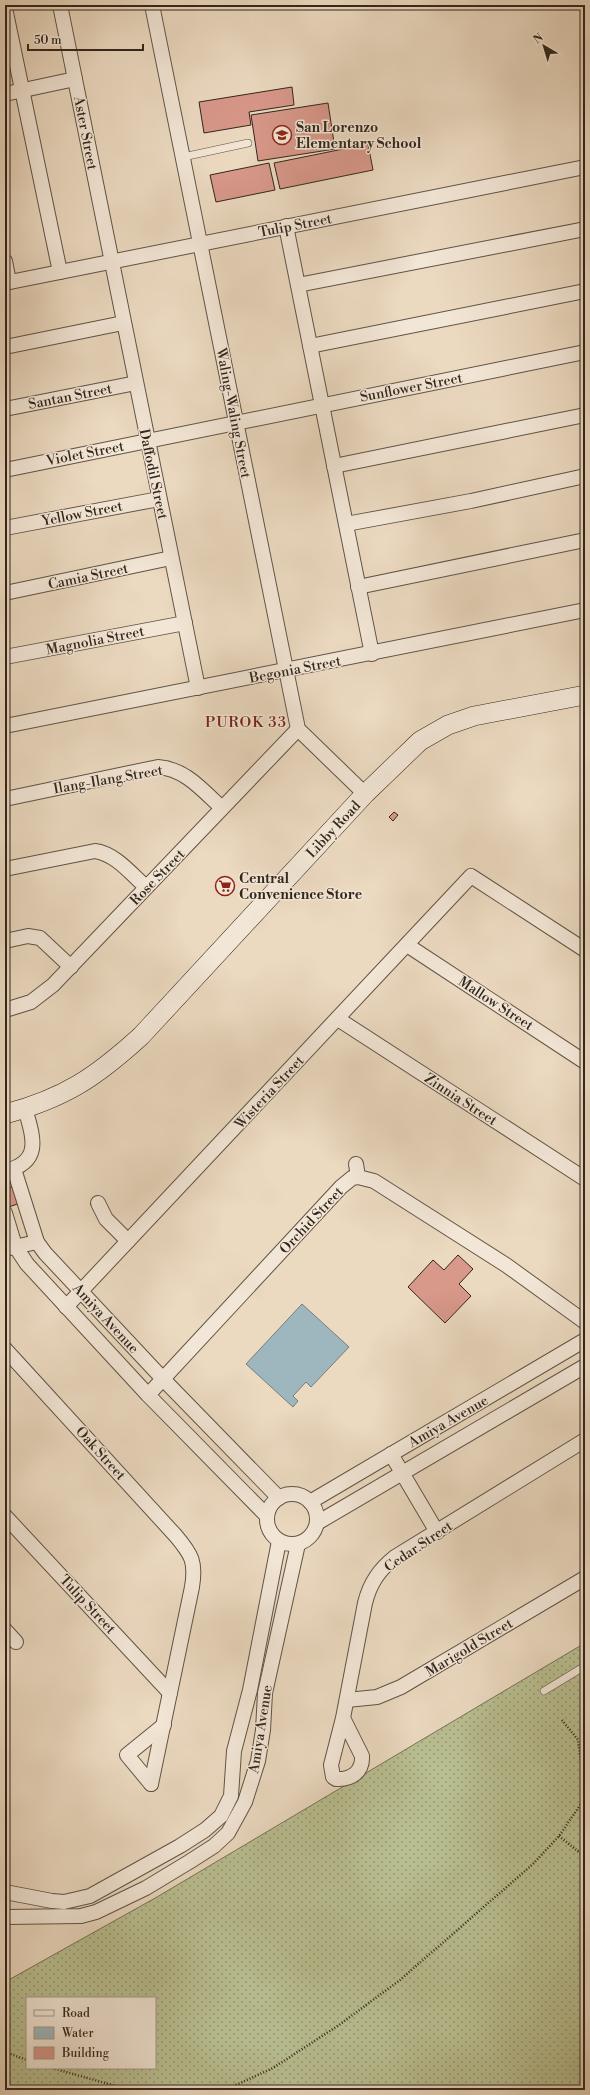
<svg xmlns="http://www.w3.org/2000/svg" width="590" height="2095" font-family="'Libre Bodoni',serif">
	<defs>
		<pattern id="grass-dots" width="8" height="8" patternUnits="userSpaceOnUse"><rect width="8" height="8" fill="#b9bf91"/><path d="M2 2h.1M6 6h.1" fill="none" stroke="#979b76" stroke-width="1.8" stroke-linecap="round"/></pattern>
	</defs>
	<rect width="100%" height="100%" fill="#ebd9c0"/>
	<filter id="stains"><feTurbulence type="fractalNoise" baseFrequency=".005" numOctaves="4"/><feColorMatrix values="0 0 0 0 .2 0 0 0 0 .09 0 0 0 0 .02 0 0 0 .5 -.17"/></filter>
	<radialGradient id="worn" r=".72"><stop offset=".6" stop-color="#630" stop-opacity="0"/><stop offset="1" stop-color="#630" stop-opacity=".3"/></radialGradient>
	<path fill="url(#grass-dots)" stroke="#767256" fill-rule="evenodd" d="M585 1643V2090H5V1982L157 1897ZM27 1998H155V2068H27Z"/>
	<path fill="#9eb7be" stroke="#737d7d" d="M302 1304 349 1347 311 1387 306 1382 293 1396 298 1401 293 1407 246 1364Z"/>
	<g fill="#d8988a" stroke="#32261c">
		<path d="M292 87 294 105 249 112 251 125 204 133 199 102Z"/>
		<path d="M328 103 335 149 258 161 251 115Z"/>
		<path d="M368 144 373 170 280 189 274 163Z"/>
		<path d="M269 163 275 190 216 202 210 175Z"/>
		<path d="M394 812 398 815 393 821 389 817Z"/>
		<path d="M17 1185 23 1202 6 1208 5 1189Z"/>
		<path d="M458 1255 473 1269 459 1284 471 1296 445 1323 408 1287 433 1260 444 1270Z"/>
	</g>
	<g fill="none" stroke-linecap="round" stroke-linejoin="round">
		<g stroke="#605345" stroke-width="8">
			<g id="lane">
				<path d="M183 157 248 143"/>
				<path d="M544 1691 585 1666"/>
			</g>
		</g>
		<g stroke="#605345" stroke-width="16">
			<g id="street">
				<path d="M60 5 198 688"/>
				<path d="M152 5 298 729 365 794"/>
				<path d="M5 8 60 272"/>
				<path d="M5 94 75 79"/>
				<path d="M286 226 372 654"/>
				<path d="M5 261 9 282"/>
				<path d="M5 283 585 167"/>
				<path d="M298 285 585 229"/>
				<path d="M310 346 585 291"/>
				<path d="M5 347 123 323"/>
				<path d="M5 409 136 383"/>
				<path d="M334 466 585 415"/>
				<path d="M5 470 585 352"/>
				<path d="M346 524 471 501 585 476"/>
				<path d="M5 528 159 499"/>
				<path d="M358 587 585 540"/>
				<path d="M5 593 171 558"/>
				<path d="M5 657 185 623"/>
				<path d="M5 726 585 610"/>
				<path d="M5 799 158 767C186 769 203 791 222 808"/>
				<path d="M5 869 95 851C116 854 131 874 146 887"/>
				<path d="M5 941 28 936 40 938 71 967"/>
				<path d="M407 945 585 1062"/>
				<path d="M5 1010 31 1002 53 985 298 729"/>
				<path d="M338 1019 585 1179"/>
				<path d="M356 1164 358 1177"/>
				<path d="M14 1169 37 1242 45 1253 163 1379 279 1498"/>
				<path d="M5 1171C43 1162 33 1137 25 1108"/>
				<path d="M98 1203 106 1219 128 1241"/>
				<path d="M5 1213 15 1246 27 1264 148 1395 267 1516"/>
				<path d="M5 1249 37 1242"/>
				<path d="M66 1307 471 876 585 950"/>
				<path d="M5 1349 176 1536C192 1555 196 1562 192 1587L151 1784"/>
				<path d="M148 1395 341 1187 352 1178 358 1177 374 1181 506 1265 585 1322"/>
				<path d="M391 1454 437 1532"/>
				<circle cx="292" cy="1519" r="25"/>
				<path d="M310 1502 585 1340"/>
				<path d="M5 1516 170 1693"/>
				<path d="M317 1523 585 1366"/>
				<path d="M5 1630 16 1642"/>
				<path d="M347 1700 377 1697 401 1687 585 1578"/>
				<path d="M343 1718 362 1756C363 1772 351 1780 336 1779L333 1777 331 1765 343 1718 365 1603C370 1583 379 1570 395 1557L585 1440"/>
				<path d="M151 1784 127 1755 164 1725"/>
				<path d="M5 1892 52 1901 64 1902 90 1896 180 1846 205 1830 221 1816 231 1796 234 1751 250 1690 279 1541"/>
				<path d="M5 1917 81 1916 96 1912 146 1888 189 1862 214 1846 228 1833 245 1802 258 1761 263 1730 265 1693 298 1544"/>
			</g>
		</g>
		<g stroke="#32261c" stroke-width="20">
			<path id="secondary" d="M5 1114C65 1098 96 1077 141 1036L365 794 420 741 448 725 474 716 585 695"/>
		</g>
		<g stroke="#32261c" stroke-width="2.5" stroke-dasharray="1 2" stroke-linecap="butt">
			<path d="M562 1720 578 1740 581 1761 585 1769"/>
			<path d="M559 1836 585 1857"/>
			<path d="M5 2052 27 2060"/>
			<path d="M52 2068 130 2090"/>
			<path d="M225 2090 273 2068 339 2025 400 1980 533 1864 559 1836 585 1798"/>
		</g>
		<use href="#lane" stroke="#f2e6d6" stroke-width="7"/>
		<use href="#street" stroke="#f2e6d6" stroke-width="14"/>
		<use href="#secondary" stroke="#f2e6d6" stroke-width="19"/>
	</g>
	<defs>
		<g id="school-ring" transform="scale(1)"><circle r="9.5" fill="#f2e6d6" stroke="#8f2418" stroke-width="1.5"/><path d="M0-5L7-2L0 1L-7-2ZM-4 1L0 2.5L4 1V4Q0 6-4 4Z" fill="#8f2418"/></g>
		<g id="supermarket-ring" transform="scale(1)"><circle r="9.5" fill="#f2e6d6" stroke="#8f2418" stroke-width="1.5"/><path d="M-6-5.5h2.5l.6 2H6L4.5 2H-2.5L-4.4-4H-6ZM-1.5 3.2a1.3 1.3 0 1 0 .1 0ZM3 3.2a1.3 1.3 0 1 0 .1 0Z" fill="#8f2418"/></g>
	</defs>
	<g fill-rule="evenodd">
		<use href="#school-ring" x="282" y="135"/>
		<use href="#supermarket-ring" x="225" y="886"/>
	</g>
	<g text-anchor="middle" stroke-width="3" stroke-linejoin="round" paint-order="stroke">
		<g font-size="14" font-weight="bold" fill="#32261c" stroke="#f2e6d6" text-anchor="start">
			<text x="296" y="132">San Lorenzo<tspan x="296" dy="16">Elementary School</tspan></text>
			<text x="239" y="883">Central<tspan x="239" dy="16">Convenience Store</tspan></text>
		</g>
		<g font-size="14" fill="#32261c" stroke="#f2e6d6">
			<text transform="translate(86 133) rotate(79)" y="5">Aster Street</text>
			<text transform="translate(295 225) rotate(-11)" y="5">Tulip Street</text>
			<text transform="translate(411 387) rotate(-11)" y="5">Sunflower Street</text>
			<text transform="translate(70 396) rotate(-11)" y="5">Santan Street</text>
			<text transform="translate(234 413) rotate(79)" y="5">Waling-Waling Street</text>
			<text transform="translate(85 453) rotate(-11)" y="5">Violet Street</text>
			<text transform="translate(154 474) rotate(78)" y="5">Daffodil Street</text>
			<text transform="translate(82 513) rotate(-11)" y="5">Yellow Street</text>
			<text transform="translate(88 576) rotate(-12)" y="5">Camia Street</text>
			<text transform="translate(95 640) rotate(-11)" y="5">Magnolia Street</text>
			<text transform="translate(295 669) rotate(-11)" y="5">Begonia Street</text>
			<text transform="translate(108 779) rotate(-10)" y="5">Ilang-Ilang Street</text>
			<text transform="translate(333 829) rotate(-47)" y="5">Libby Road</text>
			<text transform="translate(157 877) rotate(-46)" y="5">Rose Street</text>
			<text transform="translate(496 1003) rotate(33)" y="5">Mallow Street</text>
			<text transform="translate(269 1092) rotate(-47)" y="5">Wisteria Street</text>
			<text transform="translate(461 1099) rotate(33)" y="5">Zinnia Street</text>
			<text transform="translate(311 1220) rotate(-47)" y="5">Orchid Street</text>
			<text transform="translate(106 1318) rotate(47)" y="5">Amiya Avenue</text>
			<text transform="translate(448 1421) rotate(-30)" y="5">Amiya Avenue</text>
			<text transform="translate(101 1453) rotate(48)" y="5">Oak Street</text>
			<text transform="translate(418 1546) rotate(-34)" y="5">Cedar Street</text>
			<text transform="translate(88 1604) rotate(47)" y="5">Tulip Street</text>
			<text transform="translate(469 1647) rotate(-31)" y="5">Marigold Street</text>
			<text transform="translate(260 1729) rotate(-81)" y="5">Amiya Avenue</text>
		</g>
		<g font-size="15" letter-spacing="1" fill="#7a1f14" stroke="#f2e6d6">
			<text x="246" y="727">PUROK 33</text>
		</g>
	</g>
	<rect width="590" height="2095" fill="none" stroke="#ebd9c0" stroke-width="20"/>
	<rect x="6" y="6" width="578" height="2083" fill="none" stroke="#32261c" stroke-width="2"/>
	<rect x="10" y="10" width="570" height="2075" fill="none" stroke="#32261c"/>
	<rect x="26" y="1997" width="130" height="72" fill="#f2e6d6" stroke="#a5998c"/>
	<rect x="34" y="2010" width="20" height="6" fill="#f2e6d6" stroke="#a5998c"/>
	<text x="62" y="2017" font-size="12" fill="#32261c">Road</text>
	<rect x="34" y="2027" width="20" height="12" fill="#9eb7be" stroke="#a5998c"/>
	<text x="62" y="2037" font-size="12" fill="#32261c">Water</text>
	<rect x="34" y="2047" width="20" height="12" fill="#d8988a" stroke="#a5998c"/>
	<text x="62" y="2057" font-size="12" fill="#32261c">Building</text>
	<g transform="translate(544 46) rotate(322)" stroke="#f2e6d6" stroke-width="3" paint-order="stroke">
	<path d="M0-3L7 15L0 10L-7 15Z" fill="#32261c"/>
	<text y="-6" font-size="11" font-weight="bold" text-anchor="middle" fill="#32261c">N</text>
	</g>
	<path d="M28 44v6h115v-6" fill="none" stroke="#32261c" stroke-width="2"/>
	<text x="34" y="44" font-size="12" fill="#32261c" stroke="#f2e6d6" stroke-width="3" paint-order="stroke">50 m</text>
	<rect width="100%" height="100%" filter="url(#stains)"/>
	<rect width="100%" height="100%" fill="url(#worn)"/>
</svg>
